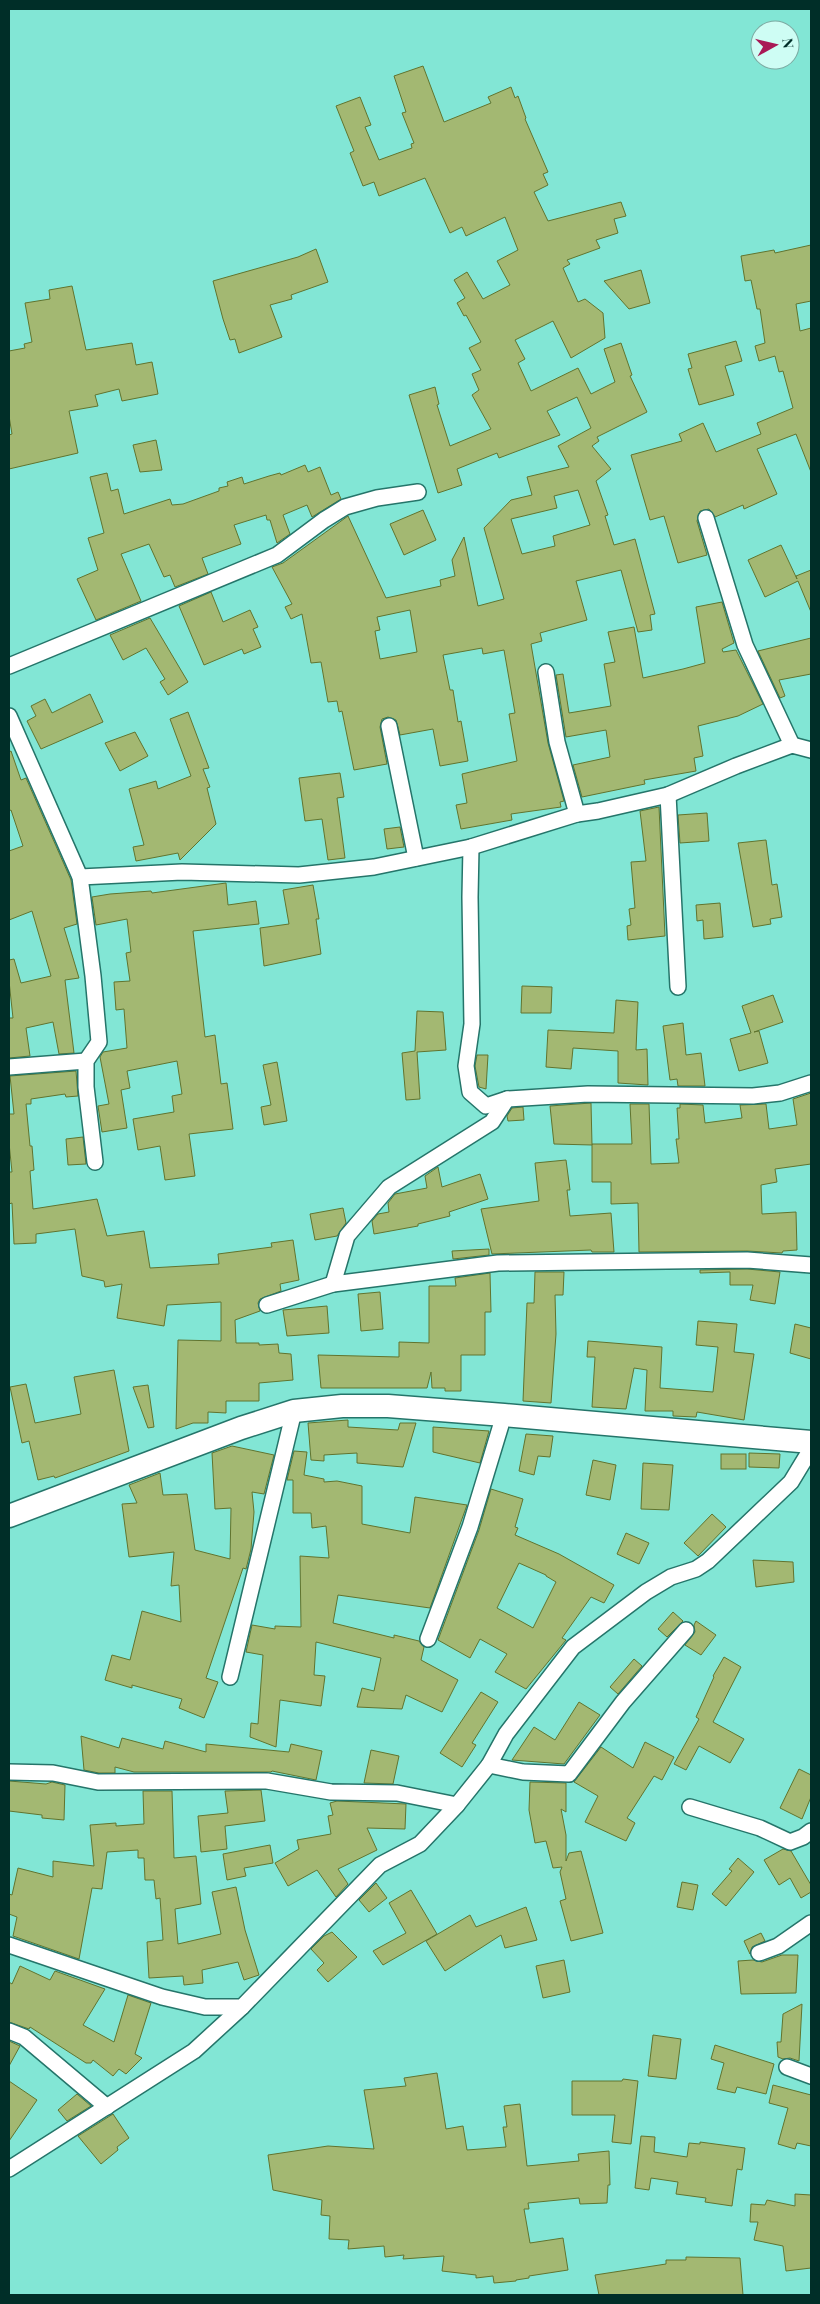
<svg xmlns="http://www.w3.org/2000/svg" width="820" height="2304" font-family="'Playfair Display',serif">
	<rect width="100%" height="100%" fill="#82e6d5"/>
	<g fill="#a3b872" stroke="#61742e" fill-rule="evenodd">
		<path d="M423 66 444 122 491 103 488 97 511 87 515 98 518 96 526 118 525 119 548 172 543 174 548 185 534 192 548 221 621 202 626 216 614 219 618 233 596 240 600 248 567 260 570 264 563 268 578 302 585 299 603 313 605 338 571 358 553 321 515 340 525 359 518 363 531 391 578 368 591 394 615 382 604 349 621 343 632 375 630 376 647 412 597 437 599 441 592 446 611 469 596 481 608 515 605 516 614 545 635 539 655 614 650 615 652 630 638 632 621 570 576 581 587 620 540 633 542 641 531 644 548 743 564 801 560 802 561 807 511 814 512 820 461 829 456 805 467 803 462 774 517 761 509 714 515 713 504 650 483 654 482 648 443 655 450 690H453L458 722 461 721 468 761 440 766 433 729 400 735 396 720 388 717 382 719 380 727 387 764 354 770 342 711 339 712 337 701 328 702 321 662 311 663 302 614 291 619 285 607 292 604 272 567 283 563 348 516 386 598 441 586 440 580 455 576 452 560 464 537 478 606 504 599 484 528 511 500 532 495 527 477 569 467 558 446 591 428 577 397 547 411 560 435 499 458 497 453 457 469 462 485 438 493 409 395 435 387 439 404 437 405 450 446 491 429 472 395 479 390 472 374 481 370 469 348 481 342 466 315 464 316 457 303 465 298 454 280 467 272 483 299 510 285 497 261 518 250 505 217 466 236 462 227 450 233 425 178 379 196 374 182 363 186 350 153 354 151 336 106 360 97 371 125 365 127 379 160 412 148 411 144 414 143 402 113 406 112 394 76ZM578 490 590 525 553 536 555 546 522 554 511 519 557 508 554 496ZM410 610 417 652 380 659 375 631 380 630 377 617Z"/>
		<path d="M811 245V301L796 304 800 331 811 328V472L796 434 757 449 777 494 744 509 743 505 715 517 709 509 700 511 697 521 707 555 678 563 664 516 650 520 631 455 682 441 679 434 703 423 716 452 761 434 757 423 793 408 783 371 779 372 775 356 759 361 755 346 765 343 760 309H757L751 280 745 281 741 256 774 250 775 253Z"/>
		<path d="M316 249 328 282 291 295 292 299 270 305 282 337 239 353 235 339 230 340 223 319 213 281 298 257Z"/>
		<path d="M641 270 650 303 629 309 604 281Z"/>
		<path d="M72 286 86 350 132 343 136 365 152 362 158 394 122 401 119 389 95 395 98 406 69 411 78 453 9 469V435L12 434 9 416V351L25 348 24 344 32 342 25 303 50 299 49 290Z"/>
		<path d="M736 341 742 361 725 366 734 395 699 405 688 369 692 368 688 354Z"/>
		<path d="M156 440 162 470 140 472 133 445Z"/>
		<path d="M305 465 308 472 320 467 331 495 338 492 341 499 312 517 307 505 283 515 290 534 277 543 270 520H267L266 515 234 525 241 544 202 558 208 574 175 587 170 575 164 577 149 544 121 554 141 601 96 620 77 579 98 570 88 538 104 533 90 477 107 473 111 491 118 489 124 514 170 499 172 505 183 504 219 491V488L228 486 227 482 242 477 244 484 269 476 280 473 281 475Z"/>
		<path d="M423 510 436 540 404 555 390 524Z"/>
		<path d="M781 545 797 579 796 576 811 570V612L798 581 765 597 748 560Z"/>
		<path d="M211 592 223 622 250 610 258 627 253 629 261 647 244 654 242 649 204 665 179 606Z"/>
		<path d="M722 602 734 643 722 649 723 652 736 650 763 704 738 716 698 726 703 756 694 758 696 771 644 780 645 784 582 797 573 765 610 757 606 730 566 737 556 675 563 674 569 713 611 706 604 664 615 662 608 632 634 627 643 678 683 669 705 663 696 607Z"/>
		<path d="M150 618 188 682 168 695 160 682 165 679 146 648 123 660 110 635Z"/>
		<path d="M811 638V674L779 680 785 696 780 698 758 651Z"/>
		<path d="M90 694 103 722 41 749 27 721 36 716 31 706 45 699 52 713Z"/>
		<path d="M188 712 209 768 203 769 210 787 207 788 216 824 180 860 178 853 136 861 133 847 144 845 129 789 156 781 158 789 191 776 170 719Z"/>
		<path d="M135 732 148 756 120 771 105 743Z"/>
		<path d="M11 751 21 780 26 778 71 880 77 924 64 928 79 978 65 980 74 1053 59 1054 53 1022 26 1028 30 1056 9 1058V1018H13L9 981V960L14 959 21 983 51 976 32 911 9 920V851L23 846 11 810 9 811V752Z"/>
		<path d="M340 773 344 797 337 798 345 858 328 860 322 819 305 821 299 778Z"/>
		<path d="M659 807 665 936 628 940 627 926 631 925 629 909 635 908 631 862 646 861 640 811Z"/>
		<path d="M707 813 709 841 680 843 678 815Z"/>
		<path d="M400 827 404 847 387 849 384 829Z"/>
		<path d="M766 840 772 885 777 884 782 917 770 919 771 924 753 927 738 843Z"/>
		<path d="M226 883 228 905 256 901 259 924 193 931 205 1037 215 1035 221 1084 227 1083 233 1129 189 1134 195 1176 165 1180 160 1146 138 1150 133 1119 174 1112 172 1096 182 1094 177 1061 127 1071 130 1088 121 1090 127 1128 102 1132 98 1106 109 1104 100 1057 103 1052 127 1048 124 1009 116 1010 114 982 130 981 126 953 131 952 127 919 96 925 92 897 110 894 151 891 152 893Z"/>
		<path d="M313 885 319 919H316L321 954 264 966 260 928 289 924 283 890Z"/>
		<path d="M720 903 723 937 704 939 703 920 697 921 696 905Z"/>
		<path d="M522 986 552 987 551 1013H521Z"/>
		<path d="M773 995 783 1022 754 1032 759 1031 768 1063 739 1071 730 1039 751 1033 742 1006Z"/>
		<path d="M616 1000 638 1002 636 1050 647 1049 648 1085 618 1083V1051L573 1048 571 1069 546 1067 548 1030 614 1033Z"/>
		<path d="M417 1011 443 1012 446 1050 417 1052 420 1099 406 1100 402 1053 415 1051Z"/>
		<path d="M683 1023 686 1055 701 1053 705 1086H678L677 1079 670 1080 663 1026Z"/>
		<path d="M477 1055H488L486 1089 479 1087 475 1066Z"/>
		<path d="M277 1062 287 1121 264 1125 261 1107 271 1105 263 1065Z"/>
		<path d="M76 1071 78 1096 66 1097 65 1094 31 1099V1104H26L30 1146H32L34 1170 30 1171 33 1209 97 1199 107 1236 144 1231 150 1268 219 1264 218 1254 272 1247 271 1243 293 1240 299 1280 280 1284 281 1291 260 1299 258 1303 260 1311 235 1320 236 1343H259V1345L278 1344 279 1353 291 1354 293 1380 259 1383V1401H226V1413L208 1412V1423H193L176 1429 178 1340 221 1341V1302L167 1305 164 1326 117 1318 122 1284 105 1287 104 1281 82 1276 75 1229 36 1234V1243L14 1244 12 1203 9 1204V1172H12L9 1143V1114H14L10 1076Z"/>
		<path d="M811 1093V1164L775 1169 777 1182 761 1185 762 1214 796 1212 797 1250 783 1251 782 1253 747 1251 639 1252 638 1203 611 1204V1182H592V1144H632L630 1104H649L651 1164 679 1163 676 1139H679L677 1108H680V1104L703 1105 705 1123 742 1118 740 1105 766 1104 769 1129 797 1125 793 1099Z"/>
		<path d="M591 1103 592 1145 554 1144 550 1106Z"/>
		<path d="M523 1107 524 1120 508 1121 507 1116 512 1108Z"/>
		<path d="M83 1137 86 1164 68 1165 66 1139Z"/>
		<path d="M566 1160 570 1190H567L570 1216 611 1213 614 1252H592L591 1250 492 1254 481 1209 539 1201 535 1163Z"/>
		<path d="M438 1167 442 1187 480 1174 488 1199 449 1212 450 1216 418 1224V1226L374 1234 372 1221 378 1214 389 1212 388 1203 395 1194 427 1188 425 1176Z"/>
		<path d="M343 1208 346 1223 337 1236 315 1240 310 1214Z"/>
		<path d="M489 1249V1255L453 1259 452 1251Z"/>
		<path d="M747 1269 780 1272 775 1304 750 1300 753 1285H730V1272L700 1273V1270Z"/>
		<path d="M535 1272H564L563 1295H555L556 1334 551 1403 523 1401 527 1303H534Z"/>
		<path d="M490 1273 491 1312H485V1355H461V1391H445V1388H432L431 1372 427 1388H321L318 1355 399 1357V1342L429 1343V1286H456L455 1278Z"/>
		<path d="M380 1292 383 1329 361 1331 358 1294Z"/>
		<path d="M327 1306 329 1333 287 1336 283 1310Z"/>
		<path d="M698 1321 737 1324 734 1352 754 1354 744 1420 697 1412 696 1417 673 1416V1411H645L647 1370 634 1368 626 1409 592 1407 595 1357H587L588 1341 662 1347 660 1388 713 1392 718 1347 696 1345Z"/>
		<path d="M795 1324 811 1328V1359L790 1353Z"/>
		<path d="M114 1370 129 1451 55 1478 54 1476 38 1480 29 1441 22 1443 10 1387 26 1384 35 1423 81 1414 74 1377Z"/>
		<path d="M148 1385 154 1427 148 1428 133 1387Z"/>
		<path d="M348 1420V1427L398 1430 400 1423H416L403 1467 357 1463V1453L324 1455V1461L311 1460 308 1423Z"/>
		<path d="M433 1427 489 1431 480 1463 433 1452Z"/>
		<path d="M526 1434 553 1436 550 1457 538 1456 534 1475 519 1471Z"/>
		<path d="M232 1446 274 1455 264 1494 252 1492 254 1512 251 1549 246 1569 243 1568 206 1678 218 1682 204 1718 179 1708 182 1699 132 1685V1688L105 1680 112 1655 130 1660 142 1611 181 1622 179 1585 171 1586 174 1552 129 1557 122 1504 137 1503 129 1485 160 1473 163 1495 187 1494 195 1550 230 1559 231 1508 215 1509 212 1453Z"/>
		<path d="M294 1451 307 1452 304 1475 324 1479V1482L337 1481 362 1486V1524L410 1533 415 1497 467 1505 430 1608 338 1595 333 1623 394 1638V1635L419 1641 424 1647 421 1660 458 1680 442 1712 406 1695 402 1709 357 1707 362 1688 374 1691 381 1658 316 1642 314 1675 325 1676 321 1706 280 1700 276 1747 250 1737 251 1723 258 1724 263 1655 246 1652 252 1625 275 1629V1626L301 1627 300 1556 329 1558 326 1526 312 1528 311 1513H293V1480H287Z"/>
		<path d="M749 1453 780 1454 779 1468 749 1467Z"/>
		<rect x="721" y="1454" width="25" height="15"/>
		<path d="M593 1460 616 1465 610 1500 586 1495Z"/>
		<path d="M643 1463 673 1465 669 1510 641 1509Z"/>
		<path d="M491 1489 523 1499 515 1527 518 1528 515 1535 559 1554 614 1585 604 1603 591 1597 562 1638 566 1640 526 1689 495 1672 507 1654 480 1639 470 1658 438 1640 479 1530ZM519 1563 546 1575V1576L556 1582 533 1628 497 1608Z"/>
		<path d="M712 1514 726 1527 698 1556 684 1543Z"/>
		<path d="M626 1533 649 1543 639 1564 617 1554Z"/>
		<path d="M753 1560 793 1562 794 1582 756 1587Z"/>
		<path d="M673 1612 683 1621 667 1637 658 1629Z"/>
		<path d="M696 1621 716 1635 701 1655 685 1645 695 1632 694 1625Z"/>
		<path d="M724 1657 741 1667 713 1722 744 1739 730 1763 699 1746 686 1770 674 1764 699 1719 696 1717 714 1677 713 1676Z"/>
		<path d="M634 1659 642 1666 618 1694 610 1687Z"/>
		<path d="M481 1692 498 1702 472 1743 476 1745 462 1767 440 1753Z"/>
		<path d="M579 1702 600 1715 564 1764 512 1760 534 1727 555 1740Z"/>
		<path d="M81 1736 119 1748 122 1738 163 1749 165 1741 206 1752V1744L289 1752 291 1744 322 1751 316 1780 272 1771 271 1772H134L115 1767V1773H99L84 1770Z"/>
		<path d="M645 1742 674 1757 662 1780 654 1776 627 1818 635 1823 626 1841 585 1822 598 1796 574 1782 601 1747 633 1768Z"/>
		<path d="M371 1750 399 1756 393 1784 364 1783Z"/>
		<path d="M799 1769 811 1775V1797L802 1819 780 1808Z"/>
		<path d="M9 1781 46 1784 52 1782 65 1785 64 1820 42 1818V1815L9 1811Z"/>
		<path d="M530 1782 566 1783V1812L561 1809 566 1835V1861L569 1853 581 1851 603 1933 571 1941 560 1901 566 1899 560 1872 562 1867 553 1868 546 1841 535 1843 529 1810Z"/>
		<path d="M261 1790 265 1821 225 1826 227 1849 201 1852 198 1816 228 1813 225 1791Z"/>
		<path d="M143 1791H172L174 1858 196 1856 201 1904 175 1909 178 1944 221 1934 212 1892 236 1887 245 1930 259 1975 244 1980 238 1962 202 1970 203 1983 184 1985 183 1976 149 1978 147 1942 163 1940 160 1898 156 1899 154 1880H145L144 1858H138V1850L107 1852 102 1889 92 1888 79 1959 13 1936 17 1917 9 1914V1894L12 1895 18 1868 53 1877V1861L94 1866 90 1825 116 1823V1826L144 1824Z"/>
		<path d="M337 1801 406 1804 405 1829 367 1828 377 1850 338 1869 348 1884 336 1897 317 1870 288 1886 275 1863 299 1849 297 1840 331 1834 328 1816 333 1815 330 1803Z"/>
		<path d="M270 1845 273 1863 244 1868 246 1876 227 1880 223 1854Z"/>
		<path d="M783 1849 791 1851 811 1885V1892L801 1898 790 1878 779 1885 764 1860Z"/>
		<path d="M738 1858 754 1872 726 1906 712 1894 732 1871 729 1869Z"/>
		<path d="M682 1882 698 1885 693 1910 677 1907Z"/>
		<path d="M376 1883 387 1898 369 1912 359 1900Z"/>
		<path d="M411 1890 437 1934 383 1965 373 1951 406 1933 389 1903Z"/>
		<path d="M526 1907 537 1940 505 1948 501 1935 445 1971 426 1941 470 1915 476 1927Z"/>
		<path d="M332 1932 357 1957 328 1982 317 1970 324 1963 311 1949 324 1936Z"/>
		<path d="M761 1933 765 1941 752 1947 750 1954 744 1941Z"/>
		<path d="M782 1955H798L796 1993 741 1994 738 1961 753 1960 762 1962Z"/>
		<path d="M564 1960 570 1992 543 1998 536 1966Z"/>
		<path d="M20 1966 50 1980 55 1971 105 1989 83 2025 114 2042 128 1995 151 2003 135 2054 142 2058 126 2074 119 2069 113 2076 93 2060 91 2063H86L30 2027 29 2029 9 2022V1982L12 1984Z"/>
		<path d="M802 2004 799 2061 790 2058 783 2059 778 2057 777 2042H781L783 2014Z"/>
		<path d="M653 2035 681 2039 676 2079 648 2076Z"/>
		<path d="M9 2041 20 2046 9 2066Z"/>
		<path d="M715 2045 774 2064 766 2094 737 2087 735 2093 717 2089 724 2063 711 2059Z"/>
		<path d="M437 2073 446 2129 463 2126 467 2150 506 2147 503 2127H507L504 2106 520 2104 527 2166 579 2161 578 2154 609 2151 610 2185H608L607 2203 580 2204 579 2198 528 2203 529 2209H524L530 2243 563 2238 568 2270 529 2276V2278L516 2280V2281L494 2283 493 2276 476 2278V2275L442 2271 444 2256 403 2259 404 2255 385 2257 384 2246 348 2249 349 2240 329 2239 330 2216 321 2215 322 2200 273 2190 268 2155 328 2146 374 2149 364 2090 406 2086 404 2078Z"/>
		<path d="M623 2079 638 2081 631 2144 612 2142 615 2115H572V2081H622Z"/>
		<path d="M9 2081 37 2100 9 2141Z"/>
		<path d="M773 2085 811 2095V2146L797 2143 795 2149 778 2144 788 2108 769 2103Z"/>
		<path d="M77 2094 91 2106 67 2121 58 2110Z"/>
		<path d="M113 2114 129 2138 117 2147 118 2150 101 2164 78 2136Z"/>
		<path d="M641 2136 655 2137 654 2152 687 2157 689 2143 700 2144V2142L745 2148 742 2170 737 2169 732 2206 705 2202 706 2198 676 2194 678 2182 651 2178 649 2190 635 2188Z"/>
		<path d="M795 2194 811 2195V2268L786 2271 783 2246 754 2240 758 2222H750L751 2204 765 2205 767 2200 795 2206Z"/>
		<path d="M686 2257 740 2258 743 2295H599L595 2275 666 2264V2260H686Z"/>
	</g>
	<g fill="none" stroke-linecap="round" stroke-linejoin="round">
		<g stroke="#25756a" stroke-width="18">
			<g id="minor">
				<path d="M706 518 745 645 792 745"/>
				<path d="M9 666 277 555 324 520 345 507 377 498 418 492"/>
				<path d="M546 672 557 742 577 814"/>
				<path d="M9 716 80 877 93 976 99 1042 86 1061V1087L95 1162"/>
				<path d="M389 726 416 858"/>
				<path d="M668 795 678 987"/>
				<path d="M471 847 470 897 472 1024 466 1066 470 1092 486 1106 507 1099 588 1094 753 1096 780 1093 811 1083"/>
				<path d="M80 877 182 872 299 875 374 867 471 847 577 814 598 811 668 795 736 766 792 745 811 750"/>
				<path d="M9 1067 86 1061"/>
				<path d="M333 1284 347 1236 389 1187 492 1122 507 1099"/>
				<path d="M267 1305 333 1284 498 1263 747 1260 811 1265"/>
				<path d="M428 1639 470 1527 504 1415"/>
				<path d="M230 1677 294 1411"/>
				<path d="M489 1765 523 1772 569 1774 623 1702 686 1630"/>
				<path d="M9 1772 53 1773 98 1782 267 1781 331 1792 397 1793 457 1805"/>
				<path d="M690 1807 760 1828 790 1842 803 1837 811 1831"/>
				<path d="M9 1945 162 1997 205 2007H242L380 1865 420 1844 457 1805 489 1765 506 1734 573 1647 646 1592 671 1577 696 1569 708 1561 791 1482 811 1449"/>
				<path d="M759 1953 778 1946 811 1923"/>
				<path d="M9 2031 24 2037 107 2107"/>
				<path d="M787 2067 811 2076"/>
				<path d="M9 2169 194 2051 242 2007"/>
			</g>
		</g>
		<g stroke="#25756a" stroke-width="25">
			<path id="secondary" d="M9 1516 241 1428 294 1411 342 1406H388L504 1415 811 1442"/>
		</g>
		<use href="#minor" stroke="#fff" stroke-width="15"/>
		<use href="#secondary" stroke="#fff" stroke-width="22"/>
	</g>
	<rect width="820" height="2304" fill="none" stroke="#002e28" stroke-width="20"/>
	<g transform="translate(775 45) rotate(82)"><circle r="24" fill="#cefdf4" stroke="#7caaa2"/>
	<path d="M0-4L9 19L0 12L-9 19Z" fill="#a91956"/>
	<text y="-8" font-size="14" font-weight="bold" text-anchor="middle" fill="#002e28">N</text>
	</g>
</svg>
